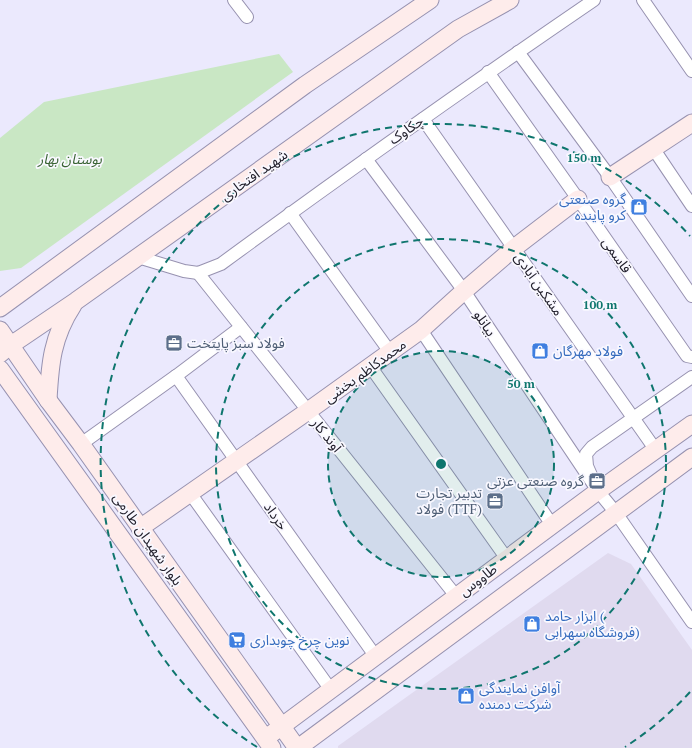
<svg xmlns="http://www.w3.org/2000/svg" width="692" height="748" font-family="'PT Serif','Noto Sans Arabic',serif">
	<rect width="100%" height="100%" fill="#ebe9fd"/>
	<path fill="#e0daef" d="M608 553 631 564 692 650V748H338V746Z"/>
	<path fill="#c9e7c4" d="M279 54 293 72 21 268 0 271V138L44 102Z"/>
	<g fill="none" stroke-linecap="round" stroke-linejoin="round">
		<g stroke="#9792b0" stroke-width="14">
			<g id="street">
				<path d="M234 0 247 17"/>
				<path d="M643 0 692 71"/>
				<path d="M518 52 610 177 692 296"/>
				<path d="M488 72 578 199 687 356 692 357"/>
				<path d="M423 119 655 449"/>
				<path d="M653 148 692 206"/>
				<path d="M366 159 464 291 598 491"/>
				<path d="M290 213 390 352"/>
				<path d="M138 257 184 271 198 273 221 264C344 174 468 86 594 0"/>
				<path d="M198 273 456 596"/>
				<path d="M421 330 552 525"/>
				<path d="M370 366 507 559"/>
				<path d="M176 376 376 657"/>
				<path d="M692 377 592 447 586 454 587 466 598 491 616 513 692 622"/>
				<path d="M81 444 176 376 241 327"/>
				<path d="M190 493 331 690"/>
			</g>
		</g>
		<g stroke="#9792b0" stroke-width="19">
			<g id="secondary">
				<path d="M610 177 692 123"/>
				<path d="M0 308 305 85 430 0"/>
				<path d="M0 330 48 400 81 444 297 748"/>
				<path d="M0 354 11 345 76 301 458 29 510 0"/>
				<path d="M0 369 272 748"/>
				<path d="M48 400C50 364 52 337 73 305"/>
				<path d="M140 528 308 411 421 330 464 291 514 248 578 199"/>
				<path d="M266 738 598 491 692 424"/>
				<path d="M298 748 692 457"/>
			</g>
		</g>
		<use href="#street" stroke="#fff" stroke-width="12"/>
		<use href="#secondary" stroke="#feeceb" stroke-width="17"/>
	</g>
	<circle cx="441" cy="464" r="113" fill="#0f766e" fill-opacity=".12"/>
	<g fill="none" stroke="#0f766e" stroke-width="2" stroke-dasharray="7 5">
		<circle cx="441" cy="464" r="113"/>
		<circle cx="441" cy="464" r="225"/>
		<path d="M690 692A338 338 0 0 1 625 747M257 747A338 338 0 1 1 690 236"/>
	</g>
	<defs>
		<g id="shop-square" transform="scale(0.9)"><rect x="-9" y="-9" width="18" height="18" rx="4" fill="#3f7fe0" stroke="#f9f8ff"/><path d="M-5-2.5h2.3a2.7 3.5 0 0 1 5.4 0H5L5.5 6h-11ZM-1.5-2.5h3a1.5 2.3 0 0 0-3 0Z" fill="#fff"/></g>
		<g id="office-square" transform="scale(0.9)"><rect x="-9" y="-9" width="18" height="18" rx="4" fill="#5c6f8a" stroke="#f9f8ff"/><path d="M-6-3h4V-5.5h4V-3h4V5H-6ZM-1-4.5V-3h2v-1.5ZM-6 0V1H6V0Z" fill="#fff"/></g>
		<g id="supermarket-square" transform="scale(0.9)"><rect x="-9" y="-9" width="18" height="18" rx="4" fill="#3f7fe0" stroke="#f9f8ff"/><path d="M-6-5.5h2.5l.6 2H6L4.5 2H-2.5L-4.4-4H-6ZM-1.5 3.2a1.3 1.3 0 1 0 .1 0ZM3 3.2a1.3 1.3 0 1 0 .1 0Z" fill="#fff"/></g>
	</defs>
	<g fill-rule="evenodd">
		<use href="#shop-square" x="639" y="207"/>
		<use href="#office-square" x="174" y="343"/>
		<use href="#shop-square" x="540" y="351"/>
		<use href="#office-square" x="597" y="481"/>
		<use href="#office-square" x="495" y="501"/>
		<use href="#shop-square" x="532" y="624"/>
		<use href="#supermarket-square" x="237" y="640"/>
		<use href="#shop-square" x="466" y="696"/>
	</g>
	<g text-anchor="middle" stroke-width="3.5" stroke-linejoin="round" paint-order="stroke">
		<g font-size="14" fill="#22202c" stroke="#f9f8ff">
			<text transform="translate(406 130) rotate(-35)" y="5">چکاوک</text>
			<text transform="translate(254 175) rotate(-35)" y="5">شهید افتخاری</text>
			<text transform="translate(617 255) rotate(55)" y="5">قاسمی</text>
			<text transform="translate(539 284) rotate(55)" y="5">مشکین آبادی</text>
			<text transform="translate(485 323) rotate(56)" y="5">بیانلو</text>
			<text transform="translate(365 371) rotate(-36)" y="5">محمدکاظم بخشی</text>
			<text transform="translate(327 435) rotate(51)" y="5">آوند کار</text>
			<text transform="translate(276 516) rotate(55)" y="5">خرداد</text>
			<text transform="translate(148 539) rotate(55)" y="5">بلوار شهیدان طارمی</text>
			<text transform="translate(478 580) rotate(-37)" y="5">طاووس</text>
		</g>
		<g font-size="14" font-style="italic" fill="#396333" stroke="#f9f8ff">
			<text x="70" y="164">بوستان بهار</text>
		</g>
		<g font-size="14" fill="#366cbe" stroke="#f9f8ff" text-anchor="start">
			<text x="626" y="204" text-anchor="end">گروه صنعتی<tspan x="626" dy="16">کرو پاینده</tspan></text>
			<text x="553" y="356">فولاد مهرگان</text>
			<text x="545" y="621">ابزار حامد (<tspan x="545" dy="16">فروشگاه سهرابی)</tspan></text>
			<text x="250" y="645">نوین چرخ چوبداری</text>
			<text x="479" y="693">آوافن نمایندگی<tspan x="479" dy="16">شرکت دمنده</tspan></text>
		</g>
		<g font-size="14" fill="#4e5e75" stroke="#f9f8ff" text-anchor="end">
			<text x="187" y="348" text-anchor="start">فولاد سبز پایتخت</text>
			<text x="584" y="486">گروه صنعتی عزتی</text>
			<text x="482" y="498">تدبیر تجارت<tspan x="482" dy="16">فولاد (TTF)</tspan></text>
		</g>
	</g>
	<circle cx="441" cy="464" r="6" fill="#0f766e" stroke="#f9f8ff" stroke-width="2"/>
	<g font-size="12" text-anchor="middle" font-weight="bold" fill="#0f766e" stroke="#f9f8ff" stroke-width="3.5" stroke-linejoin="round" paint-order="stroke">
		<text x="584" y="162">150 m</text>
		<text x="600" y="309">100 m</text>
		<text x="521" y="388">50 m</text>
	</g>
</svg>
